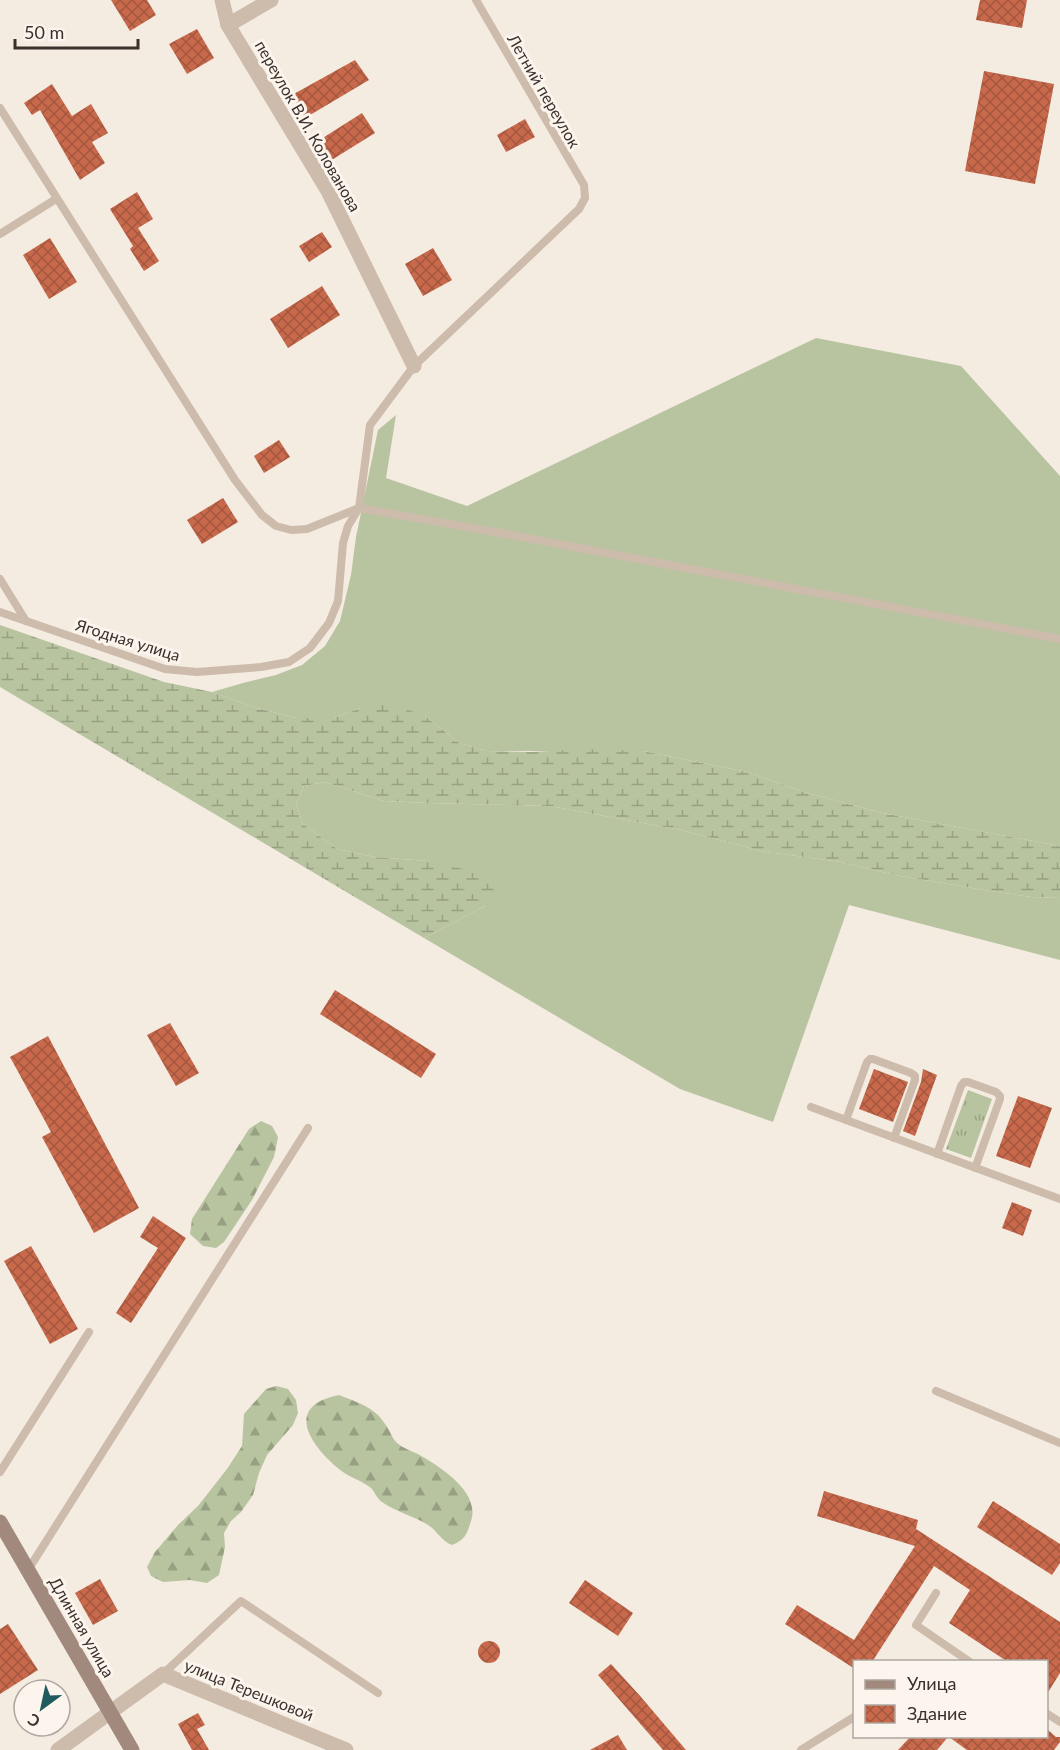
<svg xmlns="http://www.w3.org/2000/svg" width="1060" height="1750" font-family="Lato,sans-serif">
	<defs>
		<pattern id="forest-firs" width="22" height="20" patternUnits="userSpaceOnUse" patternTransform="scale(1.5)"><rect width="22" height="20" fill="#b8c4a0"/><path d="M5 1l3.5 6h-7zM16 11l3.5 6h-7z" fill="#97a083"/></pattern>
		<pattern id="wetland-marsh" width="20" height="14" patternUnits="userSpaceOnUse" patternTransform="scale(1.5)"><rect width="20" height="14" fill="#b8c4a0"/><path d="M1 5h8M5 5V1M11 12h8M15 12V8" fill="none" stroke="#97a083"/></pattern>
		<pattern id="park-tufts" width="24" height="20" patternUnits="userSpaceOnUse" patternTransform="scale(1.5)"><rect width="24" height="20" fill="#b8c4a0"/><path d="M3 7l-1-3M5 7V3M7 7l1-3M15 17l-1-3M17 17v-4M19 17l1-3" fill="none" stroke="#97a083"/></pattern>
		<pattern id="building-cross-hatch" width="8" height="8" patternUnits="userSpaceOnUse" patternTransform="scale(1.5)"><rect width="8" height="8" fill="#c8694b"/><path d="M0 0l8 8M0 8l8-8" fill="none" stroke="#a4573f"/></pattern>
	</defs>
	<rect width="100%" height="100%" fill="#f4ebe1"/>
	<g fill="#b8c4a0">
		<path d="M816 338 961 366 1060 476V846L882 813 804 792 747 772 643 751H486L459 743 425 716 360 708 334 718H297L257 708 212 692 243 683 276 675 302 665 325 646 340 621 351 575 356 537 378 430 396 415 386 478 467 506Z"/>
		<path d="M325 782 384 801 429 803 550 806 681 830 761 851 841 862 895 875 990 891 1031 897 1060 898V960L849 905 773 1122 680 1089 424 938 489 904 428 861 375 857 337 849 303 824 296 804 304 786Z"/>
	</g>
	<g fill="url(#forest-firs)">
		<path d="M261 1121 272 1126 278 1137 274 1157 252 1200 224 1242 216 1248 203 1246 190 1234 192 1219 249 1129Z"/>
		<path d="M276 1386 288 1389 296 1400 298 1413 293 1425 267 1455 259 1473 253 1495 241 1512 231 1521 224 1533 225 1547 219 1575 207 1583 190 1580 163 1582 151 1576 147 1567 155 1552 178 1525 198 1506 227 1469 242 1446 244 1414 266 1389Z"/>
		<path d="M339 1395C356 1402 375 1407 385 1424 390 1430 391 1437 397 1443 403 1448 411 1451 418 1454 439 1466 481 1492 471 1521 467 1534 465 1540 452 1545 441 1541 438 1531 428 1525 414 1516 396 1512 382 1502 377 1499 375 1492 371 1488 361 1480 348 1477 339 1469 310 1445 283 1406 339 1395Z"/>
	</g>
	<path fill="url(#wetland-marsh)" d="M0 625 164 682 212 692 257 708 297 718H334L360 708 393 704 425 716 459 743 486 751 531 752 587 749 643 751 747 772 804 792 882 813 1060 846V898L1031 897 990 891 895 875 841 862 761 851 681 830 550 806 429 803 384 801 325 782 304 786 296 804 303 824 337 849 375 857 428 861 472 871 495 880 498 893 489 904 424 938 0 687Z"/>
	<path fill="url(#park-tufts)" d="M968 1090 992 1099 971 1158 946 1149Z"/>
	<g fill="url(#building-cross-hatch)">
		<path d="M111 0H147L156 15 130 31Z"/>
		<path d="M980 0H1027L1022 28 976 20Z"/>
		<path d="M197 29 214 58 187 74 169 44Z"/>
		<path d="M355 60 369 80 305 118 292 95Z"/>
		<path d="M984 71 1054 84 1035 184 965 171Z"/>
		<path d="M52 84 72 116 91 104 108 133 92 142 105 163 80 180 40 110 32 115 24 103Z"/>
		<path d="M362 113 375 133 330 161 318 141Z"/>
		<path d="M525 119 535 137 506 152 497 135Z"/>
		<path d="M137 192 153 219 138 228 159 261 144 271 130 249 133 246 110 209Z"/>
		<path d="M322 232 332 247 309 262 299 246Z"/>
		<path d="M50 238 77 282 49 299 23 255Z"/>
		<path d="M433 248 452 280 423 296 405 264Z"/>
		<path d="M322 286 340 315 288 348 270 319Z"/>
		<path d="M279 440 290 457 264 473 254 456Z"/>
		<path d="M223 498 238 522 202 544 187 520Z"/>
		<path d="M335 990 436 1054 421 1078 320 1014Z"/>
		<path d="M170 1023 199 1073 176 1086 147 1035Z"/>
		<path d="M48 1036 139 1208 94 1233 42 1137 51 1132 10 1057Z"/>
		<path d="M874 1069 908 1082 893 1122 859 1109Z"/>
		<path d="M923 1069 937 1075 915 1136 903 1131 921 1082Z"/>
		<path d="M1018 1096 1052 1108 1030 1168 996 1156Z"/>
		<path d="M1012 1202 1032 1210 1023 1236 1002 1228Z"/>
		<path d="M153 1216 186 1238 131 1323 116 1313 158 1248 140 1237Z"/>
		<path d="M31 1246 78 1329 50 1344 4 1261Z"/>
		<path d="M824 1491 918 1520 916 1529 1060 1622V1673L1047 1694V1662H1008L949 1623 970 1590 934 1566 872 1662H855V1669L785 1624 797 1605 854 1640 915 1546 817 1516Z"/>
		<path d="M993 1501 1060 1544V1563L1052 1575 977 1527Z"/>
		<path d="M100 1579 118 1611 93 1625 75 1593Z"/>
		<path d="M585 1580 633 1613 618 1636 569 1603Z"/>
		<path d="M8 1624 38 1670 0 1694V1629Z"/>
		<circle cx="489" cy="1652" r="11"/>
		<path d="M611 1664 641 1697 686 1750H663L598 1675Z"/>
		<path d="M198 1713 205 1725 197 1729 209 1750H192L178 1724Z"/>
		<path d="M1047 1729 1056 1737H1060V1742L1054 1750H967L949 1737H1047Z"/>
		<path d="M618 1735 627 1750H590Z"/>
		<path d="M910 1737H948L937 1750H898Z"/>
	</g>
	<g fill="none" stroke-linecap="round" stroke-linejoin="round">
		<g stroke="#cdbbac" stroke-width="8">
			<path d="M0 108 235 480 262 515 276 526 291 530 307 529 359 508 370 425 414 366 579 209 585 198 584 185 476 0"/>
			<path d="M0 234 56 199"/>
			<path d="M0 579 26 621"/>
			<path d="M0 612 165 669 197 672 261 667 289 662 310 648 329 623 338 601 343 543 348 526 359 508 501 533 1060 639"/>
			<path d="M811 1107 1060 1199"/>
			<path d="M846 1120 867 1062 870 1059H873L911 1073 915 1076V1080L894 1138"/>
			<path d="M937 1154 961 1086 964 1082H968L996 1092 1000 1096V1099L975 1168"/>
			<path d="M936 1391 1060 1443"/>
			<path d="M0 1472 89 1332"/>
			<path d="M28 1570 308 1128"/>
			<path d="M936 1593 916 1625 970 1662"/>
			<path d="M163 1674 241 1601 378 1693"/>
			<path d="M1046 1713 1060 1722"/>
			<path d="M801 1750 854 1717"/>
		</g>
		<g stroke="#cdbbac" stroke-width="15">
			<path d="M222 0 228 25 328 191 414 366"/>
			<path d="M228 25 271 0"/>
			<path d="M58 1750 163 1674 346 1750"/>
		</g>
		<path stroke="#a18a7d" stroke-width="15" d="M0 1522 132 1750"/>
	</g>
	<g text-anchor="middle" stroke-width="6" stroke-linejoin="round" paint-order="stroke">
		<g font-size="16" fill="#3b302b" stroke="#fbf5ee">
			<text transform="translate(544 91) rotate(60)" y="6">Летний переулок</text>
			<text transform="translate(308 126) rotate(60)" y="6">переулок В.И. Колованова</text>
			<text transform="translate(128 640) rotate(17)" y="6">Ягодная улица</text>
			<text transform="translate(82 1627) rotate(60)" y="6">Длинная улица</text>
			<text transform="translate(249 1690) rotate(22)" y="6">улица Терешковой</text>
		</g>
	</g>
	<rect x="853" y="1660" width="195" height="78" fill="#fbf5ee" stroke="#aea6a0" stroke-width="1.5"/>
	<rect x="865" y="1680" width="30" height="9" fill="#a18a7d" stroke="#aea6a0" stroke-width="1.5"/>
	<text x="907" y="1690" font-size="18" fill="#3b302b">Улица</text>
	<rect x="865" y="1705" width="30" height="18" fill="url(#building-cross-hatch)" stroke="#aea6a0" stroke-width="1.5"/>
	<text x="907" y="1720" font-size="18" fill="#3b302b">Здание</text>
	<g transform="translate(42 1708) rotate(213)"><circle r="28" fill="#fbf5ee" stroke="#aea6a0" stroke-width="1.5"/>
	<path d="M0-4.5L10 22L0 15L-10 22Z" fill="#1f5a5e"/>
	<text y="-9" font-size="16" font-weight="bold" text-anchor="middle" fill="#3b302b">С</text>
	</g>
	<path d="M15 39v9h123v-9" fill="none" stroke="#3b302b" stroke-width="3"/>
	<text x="24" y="39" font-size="18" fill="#3b302b" stroke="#fbf5ee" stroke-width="4.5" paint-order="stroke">50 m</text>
</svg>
